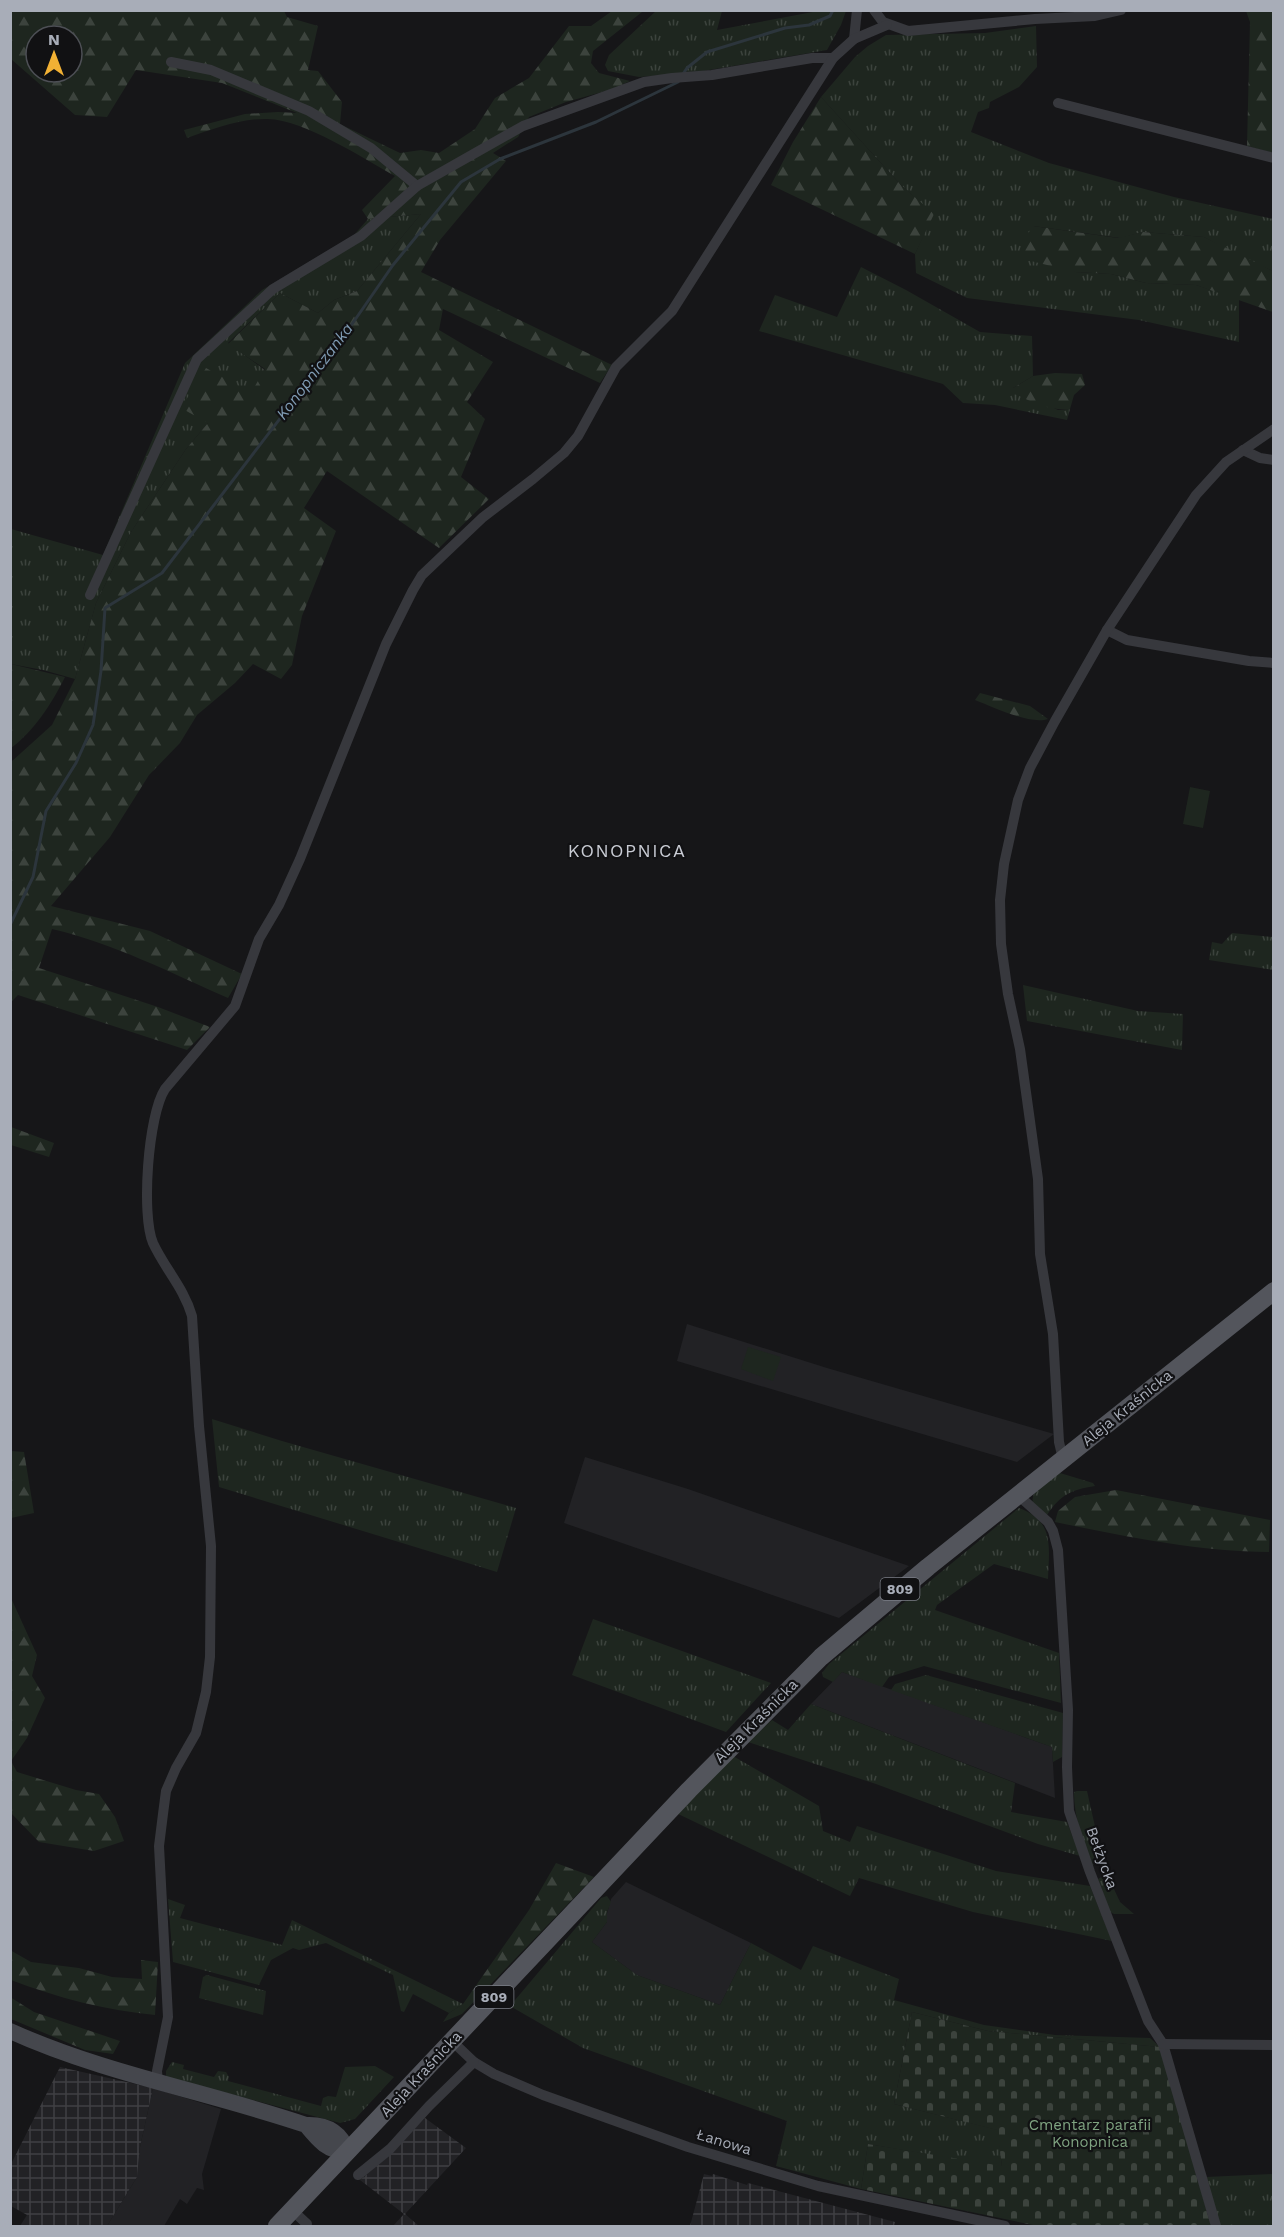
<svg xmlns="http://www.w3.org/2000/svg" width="1284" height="2237" font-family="'Work Sans',sans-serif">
	<defs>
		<pattern id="industrial-grid" width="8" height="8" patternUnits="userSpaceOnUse" patternTransform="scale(1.5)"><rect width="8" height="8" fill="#222225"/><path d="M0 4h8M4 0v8" fill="none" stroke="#3f3f43"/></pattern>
		<pattern id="grass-tufts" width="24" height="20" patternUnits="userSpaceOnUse" patternTransform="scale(1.5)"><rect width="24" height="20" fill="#1e261f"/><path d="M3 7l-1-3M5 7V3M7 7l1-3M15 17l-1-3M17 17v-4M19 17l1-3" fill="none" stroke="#3c433d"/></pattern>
		<pattern id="forest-firs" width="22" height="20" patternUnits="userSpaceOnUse" patternTransform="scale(1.5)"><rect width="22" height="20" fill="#1e261f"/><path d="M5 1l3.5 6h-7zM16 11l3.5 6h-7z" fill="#3c433d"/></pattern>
		<pattern id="cemetery-stones" width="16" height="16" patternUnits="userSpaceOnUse" patternTransform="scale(1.5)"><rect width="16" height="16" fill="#1e261f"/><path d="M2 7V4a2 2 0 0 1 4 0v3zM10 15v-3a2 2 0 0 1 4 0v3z" fill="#3c433d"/></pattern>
	</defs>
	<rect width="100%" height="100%" fill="#161618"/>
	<g fill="#222225">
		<path d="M687 1324 827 1368 1054 1434 1017 1462 875 1420 677 1361Z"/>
		<path d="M585 1457 688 1489 909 1566 839 1618 564 1523Z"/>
		<path d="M842 1672 1052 1747 1055 1798 811 1704Z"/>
		<path d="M626 1882 751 1943 720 2005 637 1975 592 1942 607 1922 606 1917 611 1899Z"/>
		<path d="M153 2088 221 2109 202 2174 204 2190 197 2188 187 2204 180 2199 164 2226H107L137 2177 140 2147Z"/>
	</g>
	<g fill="url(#industrial-grid)">
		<path d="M60 2067 153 2088 140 2147 137 2177 107 2226H20L27 2215 11 2206 10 2166Z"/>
		<path d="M425 2118 466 2148 405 2214 419 2226H393L404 2214 360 2180 386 2158Z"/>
		<path d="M713 2174 747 2185 748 2183 895 2222 894 2226H690L704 2174 712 2176Z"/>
	</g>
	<g fill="url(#grass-tufts)">
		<path d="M656 11H722L717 30 818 11H846L841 25 827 50 691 73 639 77 608 71 605 65 609 55Z"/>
		<path d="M1036 26 1037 67 1019 87 990 102 989 108 978 112 971 132 1049 163 1174 197 1273 219V271L1243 258 1204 237 1143 232 1120 238 1033 226 1075 272 1111 274 1146 283 1196 285 1239 299V342L1139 320 967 298 916 273 915 254 933 214 900 184 821 97 855 57 868 46 886 35 985 33Z"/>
		<path d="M421 214 357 291 334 300 318 313 280 293 228 343 265 370 251 394 205 369 208 423 186 449 131 532 96 603 75 679 43 670 11 664V529L103 555 185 363 262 290 354 235 368 219Z"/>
		<path d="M861 267 906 290 980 332 1032 336 1033 376 1013 388 1058 410 1070 409 1067 420 995 405 963 403 943 384 759 331 775 295 837 317Z"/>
		<path d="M1232 933 1273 937V970L1209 960 1212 942 1222 944Z"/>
		<path d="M1023 985 1138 1011 1183 1014 1182 1050 1027 1021Z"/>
		<path d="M212 1419 282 1441 516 1508 497 1572 219 1487Z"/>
		<path d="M1060 1473 1093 1483 1095 1486C1071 1490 1061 1494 1047 1515L1033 1505C1030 1487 1047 1481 1060 1473Z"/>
		<path d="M1019 1508C1055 1521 1049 1548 1048 1579L994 1564 937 1605 935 1610 1059 1653 1061 1703 924 1666 889 1677 882 1687 842 1672 833 1682 823 1677 822 1673 829 1664Z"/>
		<path d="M593 1619 771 1683 726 1732 572 1675Z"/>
		<path d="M926 1675 1063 1713 1062 1757 1053 1762 1052 1747 891 1690 895 1684Z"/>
		<path d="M811 1704 1015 1783 1011 1812 1067 1822 1080 1856 1038 1844 876 1784 748 1742 772 1720 788 1730Z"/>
		<path d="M733 1756 819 1806 823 1831 850 1842 857 1826 996 1871 1090 1886 1112 1941 973 1912 859 1878 850 1896 674 1812Z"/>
		<path d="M1077 1791H1087L1103 1862 1092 1865C1083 1841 1074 1818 1074 1792Z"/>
		<path d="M1107 1874 1120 1902 1134 1914H1114L1110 1912 1098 1879Z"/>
		<path d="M607 1896 611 1902 607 1912V1922L592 1942 637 1975 720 2005 751 1943 801 1970 813 1946 899 1979 894 2000 984 2025 1055 2035 1150 2038 1160 2047 988 2031 912 2012 894 2104 998 2130 1002 2167 868 2144 861 2189 776 2166 787 2121 583 2048 510 2006 601 1898Z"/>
		<path d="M168 1899 185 1905 180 1918 282 1945 292 1920 463 2004 449 2013 413 1994 404 2012 401 2011 393 1975 326 1943 299 1950 293 1948 271 1960 259 1985 173 1962Z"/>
		<path d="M207 1975 266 1991 263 2015 199 1998 203 1977Z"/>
		<path d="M172 2062 184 2065 183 2069 214 2077 218 2071 226 2072 229 2077 228 2081 321 2106 323 2098 328 2096 336 2097 345 2067 375 2066 394 2077 355 2119 340 2123 166 2077V2071Z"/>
		<path d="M1273 2174V2226H1220L1206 2177Z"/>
	</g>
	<g fill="url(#forest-firs)" fill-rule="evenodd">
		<path d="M11 11H284L287 17 318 26 308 70 318 71 342 102 340 124 400 153 421 150 439 153 475 129 495 98 529 78 569 26H591L612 11H638L642 12 593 51 591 63 599 73 630 81 613 89 566 102 529 117 518 137 493 153 506 161 440 240 421 272 612 365 600 383 443 309 439 330 493 362 467 402 485 419 461 477 489 499 439 548 327 471 304 508 336 531 302 616 292 665 281 679 253 664 235 683 197 715 180 743 149 775 110 837 51 906 150 931 242 974 228 998C171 973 113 943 52 929L39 968 158 1007 210 1027 187 1050 18 995 11 1002V762L52 725 75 679 96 603 131 532 186 449 208 423 181 408 206 368 251 393 265 369 228 344 280 293 318 313 334 300 357 291 421 214 368 219 362 210 395 176C363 158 304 120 268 119 241 118 213 129 187 138L184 130 245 114 278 112 297 113 222 83 136 70 107 117 75 115 11 59ZM36 36H72V72H36Z"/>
		<path d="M1246 11H1273V153L1247 146 1250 22Z"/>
		<path d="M821 97 900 184 934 214 915 254 771 185 793 142Z"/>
		<path d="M1033 226 1118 238 1143 232 1204 237 1273 271V312L1196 285 1146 283 1111 274 1075 272 1027 260 1021 244Z"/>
		<path d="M1055 373 1082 374 1085 385 1074 395 1070 409C1049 411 1032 402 1013 393V388L1033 376Z"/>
		<path d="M11 664 65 677C52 703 34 731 11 748Z"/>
		<path d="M980 693 1030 706 1048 719C1030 725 993 707 975 700Z"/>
		<path d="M11 1127 54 1143 49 1157 11 1145Z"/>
		<path d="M11 1451 24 1452 34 1513 11 1518Z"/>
		<path d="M1116 1490 1270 1520 1269 1552C1201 1552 1122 1536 1055 1522L1058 1511 1075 1497Z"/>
		<path d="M11 1598 37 1655 32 1676 45 1698 27 1738 11 1761Z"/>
		<path d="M11 1761 17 1772 76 1790 99 1794 115 1817 124 1841 94 1851 39 1842 11 1813Z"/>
		<path d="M556 1863 594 1877 462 2014 443 2022 449 2013 463 2004 529 1910Z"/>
		<path d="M10 1950 31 1962 79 1968 112 1977 142 1979 141 1960 158 1962 155 2015C105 2010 58 1998 11 1980Z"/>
		<path d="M10 1997 34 2012 120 2041 113 2054 85 2050 11 2019Z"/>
	</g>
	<path fill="url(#cemetery-stones)" d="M912 2012 988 2031 1160 2047 1211 2226H1038L861 2189 868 2144 1002 2166 997 2130 894 2104Z"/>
	<g fill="#1e261f">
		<path d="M1190 787 1210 791 1203 828 1183 824Z"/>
		<path d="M748 1347 781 1357 773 1381 741 1369Z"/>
	</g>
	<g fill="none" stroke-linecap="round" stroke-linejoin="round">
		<g stroke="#2c353c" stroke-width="3">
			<path d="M683 74 687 68 707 52 785 28 809 25 830 16 833 10"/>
			<path d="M10 925 33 877 46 811 76 763 93 725 101 671 105 608 162 573 350 327 393 265 461 182 500 159 596 122 678 82"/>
		</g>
		<g stroke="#37383d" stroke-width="10">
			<path d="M874 10 883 22 908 31 1035 19 1095 16 1121 10"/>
			<path d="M854 39 857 10"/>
			<path d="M171 62 211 70 309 111 371 148 417 186"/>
			<path d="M1058 103 1274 158"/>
			<path d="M1243 450 1260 458 1274 460"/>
			<path d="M90 595 197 359 273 289 361 236 417 186 523 126 644 82 672 78 712 75 812 58H833"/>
			<path d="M1107 630 1127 640 1249 661 1274 663"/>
			<path d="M1063 1459 1059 1442 1053 1334 1040 1254 1038 1179 1020 1049 1008 994 1001 944 1000 900 1004 864 1018 800 1030 768 1055 721 1107 630 1196 495 1226 462 1274 429"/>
			<path d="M1018 1495 1048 1522 1053 1531 1058 1550 1068 1710 1067 1767 1069 1811 1090 1872 1148 2021 1163 2044 1216 2226"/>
			<path d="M452 2041 474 2062 494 2074 543 2095 688 2147 818 2186 1005 2226"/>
			<path d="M1163 2044 1274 2045"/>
			<path d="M158 2083 157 2071 168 2017 159 1846 163 1814 166 1791 176 1768 196 1733 206 1692 210 1657 211 1546 199 1426 192 1316C184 1288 165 1269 153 1243 141 1215 148 1115 165 1089L235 1006 259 939 279 905 300 859 386 644 413 590 422 575 482 518 533 479 564 453 578 436 616 367 672 311 833 58 854 39 887 25"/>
			<path d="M358 2175 390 2149 429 2106 474 2062"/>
			<path d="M292 2210 307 2224 305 2226"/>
		</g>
		<path stroke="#45474d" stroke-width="16" d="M10 2031C105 2074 209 2092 306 2125 327 2124 341 2133 348 2152 327 2151 319 2141 306 2125"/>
		<path stroke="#53555c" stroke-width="18" d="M277 2226 689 1790 821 1657 928 1567 1274 1291"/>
	</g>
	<g text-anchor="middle" stroke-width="4.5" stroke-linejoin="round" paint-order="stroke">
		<g fill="#111113" stroke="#7b7e86" stroke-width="1.5">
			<rect x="880.5" y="1578" width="39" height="22" rx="4.5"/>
			<rect x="474.5" y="1986" width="39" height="22" rx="4.5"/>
		</g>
		<g font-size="14" font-weight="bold" fill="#a8adb8">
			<text x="900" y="1594">809</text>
			<text x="494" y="2002">809</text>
		</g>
		<g font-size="15" fill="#a8adb8" stroke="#111113">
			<text transform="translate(1127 1408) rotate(-39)" y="5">Aleja Kraśnicka</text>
			<text transform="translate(756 1721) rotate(-45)" y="5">Aleja Kraśnicka</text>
			<text transform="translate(1102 1858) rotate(70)" y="5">Bełżycka</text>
			<text transform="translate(421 2074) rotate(-47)" y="5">Aleja Kraśnicka</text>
			<text transform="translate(724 2142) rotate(17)" y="5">Łanowa</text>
		</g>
		<g font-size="15" fill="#7fa381" stroke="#111113">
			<text x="1090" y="2130">Cmentarz parafii<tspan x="1090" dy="17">Konopnica</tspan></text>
		</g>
		<g font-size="16" font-style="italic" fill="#7f9bb3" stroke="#111113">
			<text transform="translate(314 371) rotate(-53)" y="6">Konopniczanka</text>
		</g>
		<g font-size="18" letter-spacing="1.5" fill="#c9ccd4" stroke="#111113">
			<text x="627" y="857">KONOPNICA</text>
		</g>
	</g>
	<rect width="1284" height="2237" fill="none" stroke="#a8adb8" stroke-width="24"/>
	<g transform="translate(54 54)"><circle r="28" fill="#111113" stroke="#4d4f55" stroke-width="1.5"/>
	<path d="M0-4.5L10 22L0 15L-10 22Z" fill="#f2b134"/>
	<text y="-9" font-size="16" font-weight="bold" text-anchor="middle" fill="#a8adb8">N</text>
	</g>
</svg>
